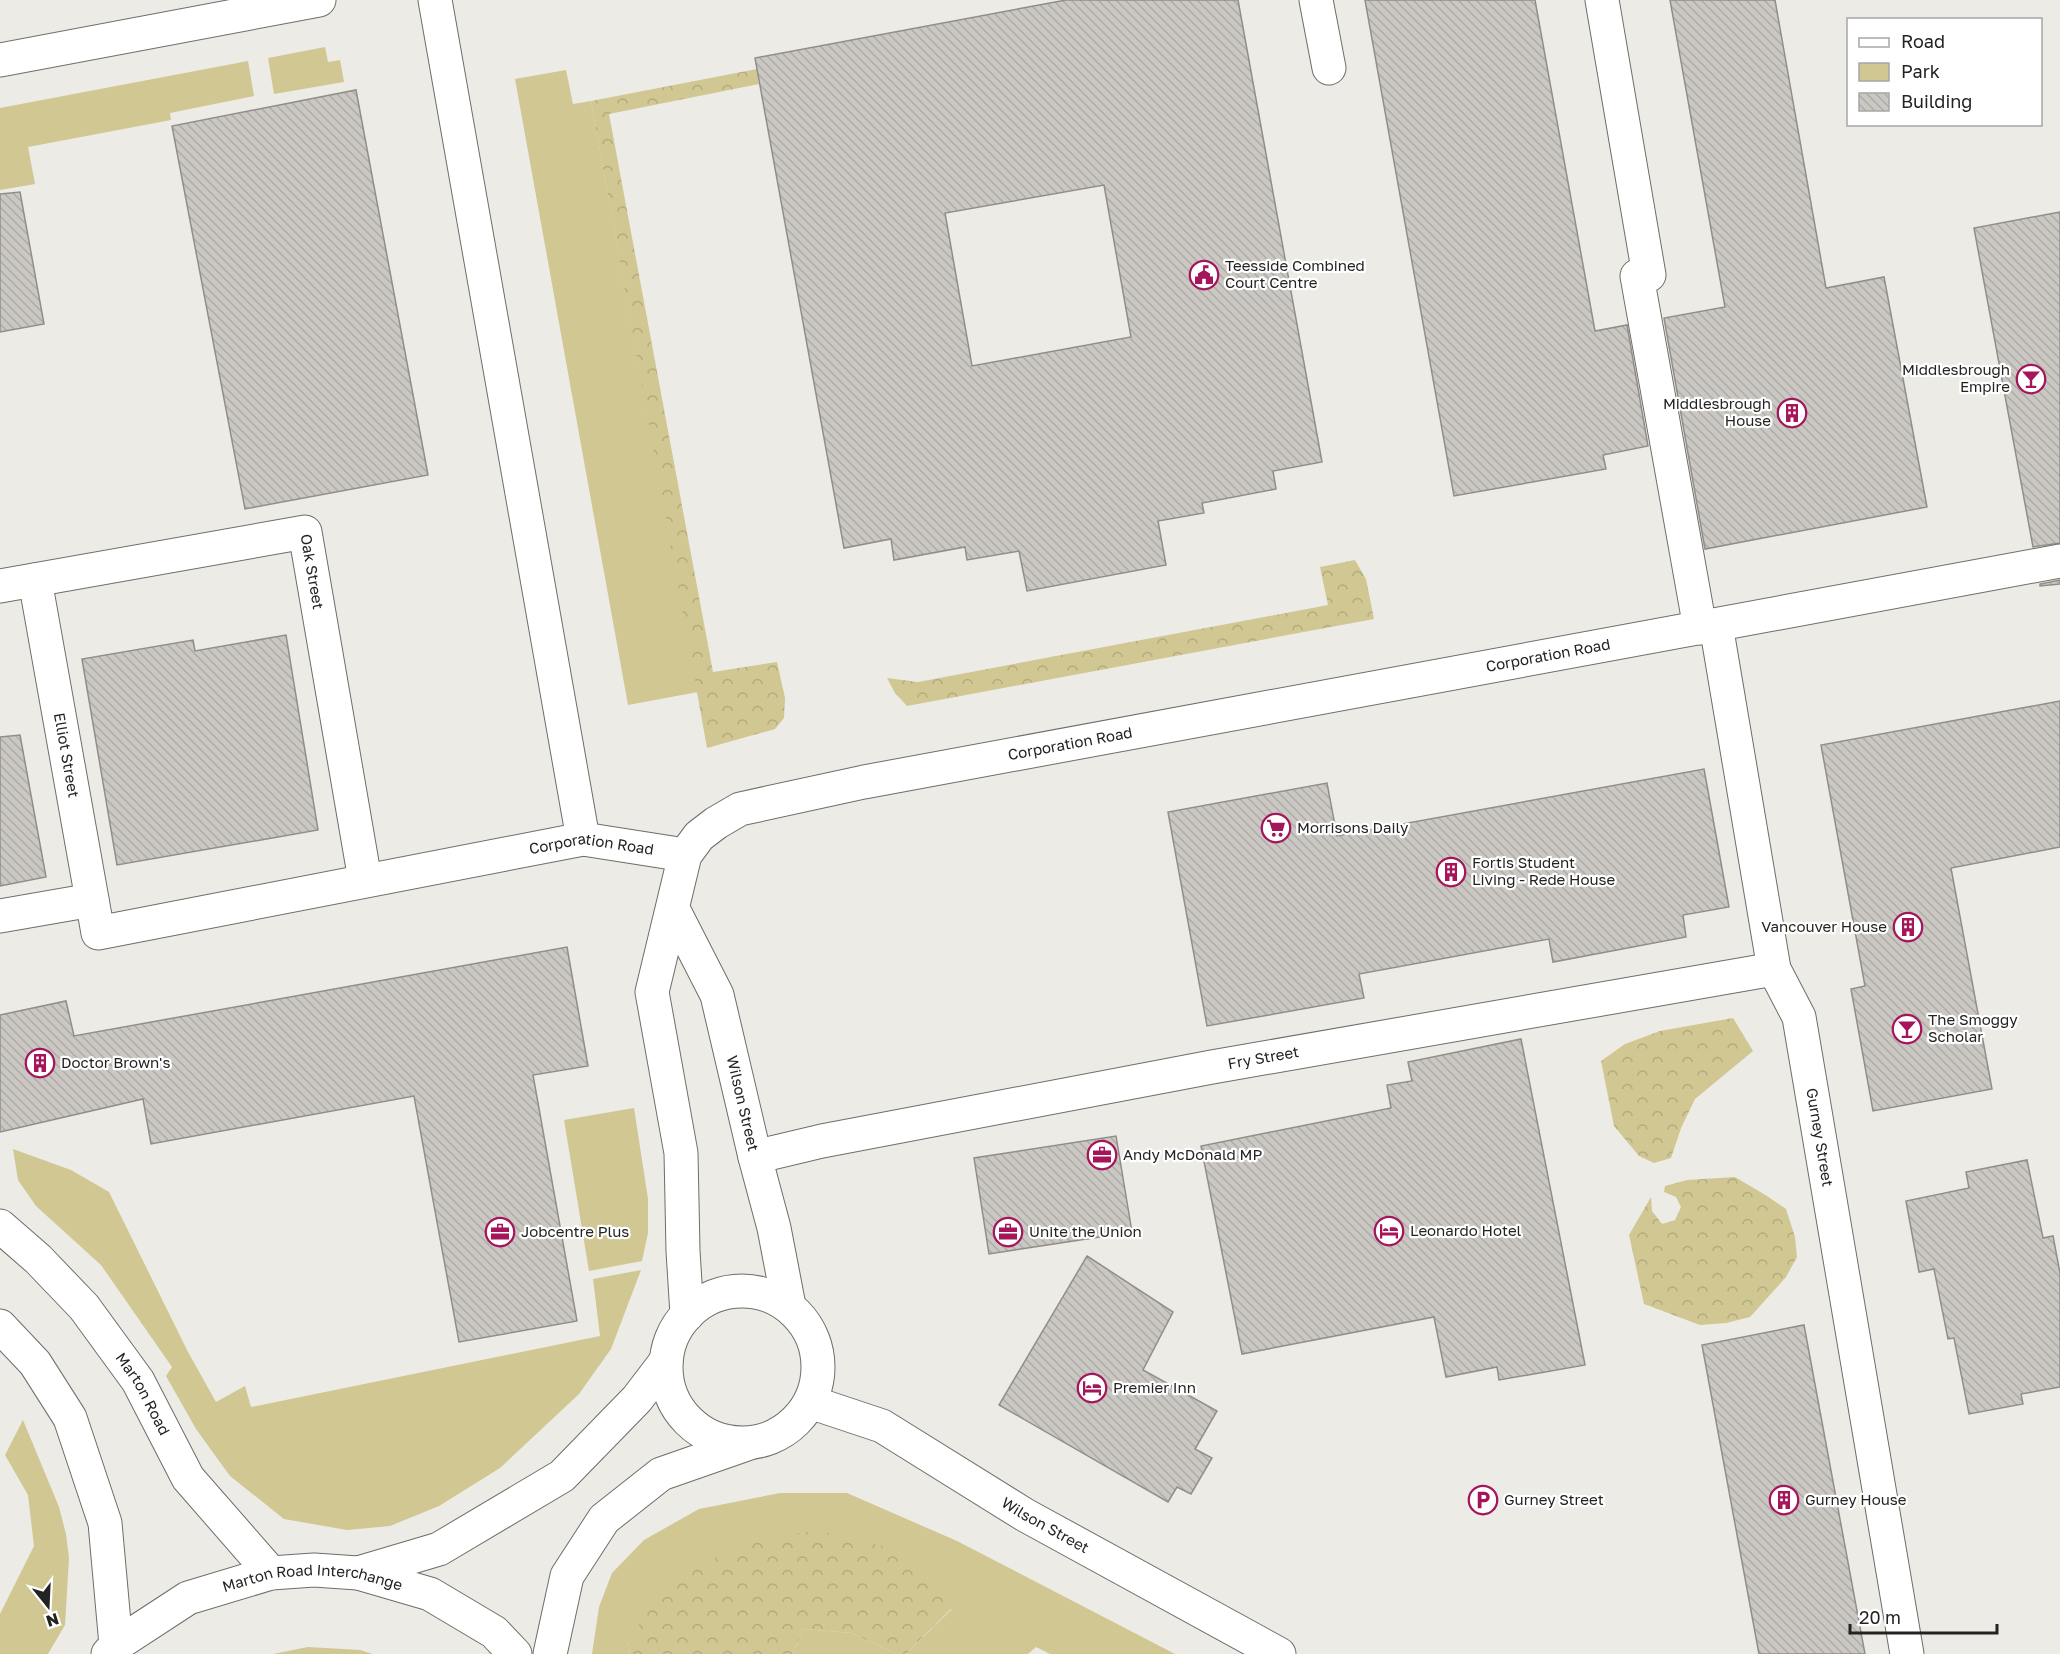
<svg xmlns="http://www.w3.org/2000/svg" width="2060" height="1654" font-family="'Golos Text',sans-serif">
	<defs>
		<pattern id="forest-crowns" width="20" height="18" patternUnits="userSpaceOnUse" patternTransform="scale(1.5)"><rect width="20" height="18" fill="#d1c792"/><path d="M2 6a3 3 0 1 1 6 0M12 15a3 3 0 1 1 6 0" fill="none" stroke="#b3ab7e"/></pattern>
		<pattern id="building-back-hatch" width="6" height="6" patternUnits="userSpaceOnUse" patternTransform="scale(1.5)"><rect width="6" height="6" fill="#cbc8c3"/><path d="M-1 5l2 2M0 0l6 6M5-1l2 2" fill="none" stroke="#aeaca7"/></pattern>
	</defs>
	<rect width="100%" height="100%" fill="#ecebe6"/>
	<g fill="#d1c792">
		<path d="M325 47 328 62 340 60 344 82 274 94 268 58Z"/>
		<path d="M248 61 254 96 170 113 171 120 28 147 35 184 0 190V108Z"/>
		<path d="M566 70 573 104 591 101 698 692 628 705 515 79Z"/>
		<path d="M634 1108 648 1199V1233L642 1261 589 1271 564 1120Z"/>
		<path d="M13 1149 71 1170 109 1192 188 1352 216 1402 245 1386 251 1407 600 1336 593 1279 641 1270 611 1349 579 1394 500 1468 439 1506 390 1526 347 1530 284 1519 230 1476 196 1429 166 1376 172 1367 101 1265 36 1206 18 1180Z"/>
		<path d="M23 1420 59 1507 66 1534 69 1558 65 1625 48 1654H0V1614L34 1546 28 1495 5 1455Z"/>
		<path d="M780 1493H847L957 1541 1175 1654H1050L1036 1647 1028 1654H906L952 1609 628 1641 630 1654H592L599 1607 612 1573 644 1540 699 1509Z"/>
		<path d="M804 1629 852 1633 896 1654H792Z"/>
		<path d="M308 1647 360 1650 373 1654H273Z"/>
	</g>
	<g fill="url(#forest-crowns)">
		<path d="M757 69 759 84 609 114 713 672 777 662 785 698 784 718 775 729 707 748 591 101Z"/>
		<path d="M1355 560 1366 579 1374 619 907 706 895 693 887 678 918 682 1328 605 1320 567Z"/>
		<path d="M1733 1018 1753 1051 1695 1099 1681 1128 1671 1158 1654 1163 1639 1156 1614 1126 1601 1061 1625 1044 1660 1031Z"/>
		<path d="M1735 1177 1767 1196 1786 1209 1795 1237 1797 1257 1786 1277 1750 1317 1726 1323 1700 1325 1644 1304 1629 1235 1651 1197 1652 1211 1662 1224 1675 1220 1681 1207 1676 1197 1664 1192 1665 1186 1687 1180Z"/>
		<path d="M817 1530 894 1549 942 1584 952 1608 906 1654H896L852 1633 804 1629 792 1654H630L628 1641 664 1588 739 1544Z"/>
	</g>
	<g fill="url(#building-back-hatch)" stroke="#918e8a" stroke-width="1.5" fill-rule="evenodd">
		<path d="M1066 0H1238L1322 462 1273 471 1276 489 1202 503 1204 513 1158 521 1166 565 1027 591 1019 551 967 560 965 547 894 560 891 539 844 548 755 58ZM1104 185 1131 337 972 366 945 213Z"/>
		<path d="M1365 0H1535L1595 331 1627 325 1648 446 1603 455 1606 469 1454 496Z"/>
		<path d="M1670 0H1775L1826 288 1884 277 1927 507 1705 549 1664 318 1725 307Z"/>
		<path d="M356 90 428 475 245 509 172 126Z"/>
		<path d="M20 192 44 324 0 332V194Z"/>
		<path d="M2060 212V543L2033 547 1974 228Z"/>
		<path d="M2060 580V584L2040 586V584Z"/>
		<path d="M286 635 318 830 117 865 82 659 193 640 195 651Z"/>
		<path d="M2060 701V847L1951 868 1992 1089 1873 1111 1851 989 1865 986 1821 745Z"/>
		<path d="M20 735 46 877 0 886V737Z"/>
		<path d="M1704 769 1729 907 1683 915 1686 937 1553 962 1549 939 1359 974 1364 998 1207 1026 1168 812 1327 783 1337 836Z"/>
		<path d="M567 947 588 1066 533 1075 577 1321 459 1342 414 1096 151 1144 143 1099 0 1132V1015L66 1001 74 1036Z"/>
		<path d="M1521 1039 1585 1365 1499 1380 1497 1367 1446 1377 1434 1317 1242 1354 1201 1146 1391 1108 1387 1085 1412 1081 1408 1062Z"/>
		<path d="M1116 1136 1132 1232 989 1254 974 1158Z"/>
		<path d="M2027 1160 2043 1238 2053 1236 2060 1273V1387L2021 1394 2023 1404 1969 1414 1954 1338 1948 1339 1934 1269 1919 1272 1906 1201 1969 1188 1966 1172Z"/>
		<path d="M1087 1256 1173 1312 1143 1370 1217 1411 1195 1449 1212 1458 1191 1494 1177 1487 1168 1502 999 1405Z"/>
		<path d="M1804 1325 1865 1654H1759L1702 1345Z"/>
	</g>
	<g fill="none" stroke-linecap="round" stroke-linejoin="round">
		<g stroke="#6e6d69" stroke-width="35">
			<g id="street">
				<path d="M435 0 583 839"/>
				<path d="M1316 0 1329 68"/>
				<path d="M1602 0 1649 275 1637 276 1700 628"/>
				<path d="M0 60 319 0"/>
				<path id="s1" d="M35 580 98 933 583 839 685 855"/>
				<path id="s2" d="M0 586 305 532 365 880"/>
				<path id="s3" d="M1716 625 1774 969 1799 1017 1907 1654"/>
				<path id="s4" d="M673 909 717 995 755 1157 774 1228 789 1306"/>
				<path d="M0 916 92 900"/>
				<path id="s5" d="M755 1157 822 1141 1212 1067 1774 969"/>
				<path id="s6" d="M687 1315 683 1251 681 1153 652 992 685 855 699 836 716 823 740 809 864 782 2060 561"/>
			</g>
		</g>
		<g stroke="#6e6d69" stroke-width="35">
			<g id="secondary">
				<path id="s7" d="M0 1226 38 1259 84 1307 138 1381 188 1478 271 1573"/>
				<circle cx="742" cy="1367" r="76"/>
				<path d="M0 1326 35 1363 70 1418 105 1523 116 1645"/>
				<path id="s8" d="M810 1402 882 1426 1025 1515 1279 1654"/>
				<path d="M358 1573 439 1549 562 1476 637 1399 666 1361"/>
				<path id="s9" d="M108 1654 116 1645 188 1598 271 1573 314 1570 358 1573 430 1594 494 1632 515 1654"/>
				<path d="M550 1654 567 1576 604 1519 661 1474 747 1444"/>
			</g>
		</g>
		<use href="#street" stroke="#fff" stroke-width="33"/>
		<use href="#secondary" stroke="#fff" stroke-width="33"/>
	</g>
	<defs>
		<g id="civic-ring" transform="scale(1.5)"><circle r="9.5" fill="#fff" stroke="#a4155a" stroke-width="1.5"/><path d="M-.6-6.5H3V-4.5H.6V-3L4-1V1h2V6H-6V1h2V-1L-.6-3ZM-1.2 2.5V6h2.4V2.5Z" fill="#a4155a"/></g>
		<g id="bar-ring" transform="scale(1.5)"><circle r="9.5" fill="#fff" stroke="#a4155a" stroke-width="1.5"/><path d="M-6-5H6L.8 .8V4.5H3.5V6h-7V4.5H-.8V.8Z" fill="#a4155a"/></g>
		<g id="building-ring" transform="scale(1.5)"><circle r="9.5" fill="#fff" stroke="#a4155a" stroke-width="1.5"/><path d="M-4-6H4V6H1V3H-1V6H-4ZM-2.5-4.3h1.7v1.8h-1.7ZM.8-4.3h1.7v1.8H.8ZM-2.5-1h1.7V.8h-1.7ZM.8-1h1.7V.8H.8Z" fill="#a4155a"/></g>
		<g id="supermarket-ring" transform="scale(1.5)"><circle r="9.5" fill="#fff" stroke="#a4155a" stroke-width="1.5"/><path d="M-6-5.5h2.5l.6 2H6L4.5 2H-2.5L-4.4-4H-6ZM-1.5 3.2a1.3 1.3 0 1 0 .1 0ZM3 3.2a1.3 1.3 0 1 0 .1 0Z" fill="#a4155a"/></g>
		<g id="office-ring" transform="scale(1.5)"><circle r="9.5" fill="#fff" stroke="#a4155a" stroke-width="1.5"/><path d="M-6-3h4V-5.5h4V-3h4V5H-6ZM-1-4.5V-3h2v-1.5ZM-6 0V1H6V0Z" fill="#a4155a"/></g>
		<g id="hotel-ring" transform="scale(1.5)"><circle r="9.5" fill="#fff" stroke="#a4155a" stroke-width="1.5"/><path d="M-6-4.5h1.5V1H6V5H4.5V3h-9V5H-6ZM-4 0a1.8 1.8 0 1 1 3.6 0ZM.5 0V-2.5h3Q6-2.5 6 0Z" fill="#a4155a"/></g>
		<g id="parking-ring" transform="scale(1.5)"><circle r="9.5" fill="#fff" stroke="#a4155a" stroke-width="1.5"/><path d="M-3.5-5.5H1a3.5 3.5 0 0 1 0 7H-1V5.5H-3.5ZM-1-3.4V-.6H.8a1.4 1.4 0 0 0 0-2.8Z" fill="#a4155a"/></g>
	</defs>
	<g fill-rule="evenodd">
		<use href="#civic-ring" x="1204" y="275"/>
		<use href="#bar-ring" x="2031" y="379"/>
		<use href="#building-ring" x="1792" y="413"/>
		<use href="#supermarket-ring" x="1276" y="828"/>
		<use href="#building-ring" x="1451" y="872"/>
		<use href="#building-ring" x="1908" y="927"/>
		<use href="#bar-ring" x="1907" y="1029"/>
		<use href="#building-ring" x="40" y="1063"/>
		<use href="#office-ring" x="1102" y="1155"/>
		<use href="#hotel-ring" x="1389" y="1231"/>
		<use href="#office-ring" x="500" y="1232"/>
		<use href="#office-ring" x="1008" y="1232"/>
		<use href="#hotel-ring" x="1092" y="1388"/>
		<use href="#parking-ring" x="1483" y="1500"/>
		<use href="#building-ring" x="1784" y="1500"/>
	</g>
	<g text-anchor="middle" stroke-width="4.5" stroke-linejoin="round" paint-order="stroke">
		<g font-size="15" fill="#232321" stroke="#fff" text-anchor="start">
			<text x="1225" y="271">Teesside Combined<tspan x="1225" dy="17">Court Centre</tspan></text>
			<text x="2010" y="375" text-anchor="end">Middlesbrough<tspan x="2010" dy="17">Empire</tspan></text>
			<text x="1771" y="409" text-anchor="end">Middlesbrough<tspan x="1771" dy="17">House</tspan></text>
			<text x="1297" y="833">Morrisons Daily</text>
			<text x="1472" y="868">Fortis Student<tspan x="1472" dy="17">Living - Rede House</tspan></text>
			<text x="1887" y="932" text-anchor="end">Vancouver House</text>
			<text x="1928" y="1025">The Smoggy<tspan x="1928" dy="17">Scholar</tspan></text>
			<text x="61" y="1068">Doctor Brown's</text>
			<text x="1123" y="1160">Andy McDonald MP</text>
			<text x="1410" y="1236">Leonardo Hotel</text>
			<text x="521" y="1237">Jobcentre Plus</text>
			<text x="1029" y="1237">Unite the Union</text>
			<text x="1113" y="1393">Premier Inn</text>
			<text x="1504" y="1505">Gurney Street</text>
			<text x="1805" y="1505">Gurney House</text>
		</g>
		<g font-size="15" fill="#232321" stroke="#fff">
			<text dy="5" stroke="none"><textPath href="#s2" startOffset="350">Oak Street</textPath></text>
			<text dy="5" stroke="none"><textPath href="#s6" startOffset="1362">Corporation Road</textPath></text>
			<text dy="5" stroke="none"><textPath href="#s6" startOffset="876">Corporation Road</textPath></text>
			<text dy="5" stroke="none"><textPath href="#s1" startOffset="178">Elliot Street</textPath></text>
			<text dy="5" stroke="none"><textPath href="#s1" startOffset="861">Corporation Road</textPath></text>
			<text dy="5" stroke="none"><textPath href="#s5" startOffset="518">Fry Street</textPath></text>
			<text dy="5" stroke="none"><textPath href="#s4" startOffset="208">Wilson Street</textPath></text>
			<text dy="5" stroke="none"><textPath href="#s3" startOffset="525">Gurney Street</textPath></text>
			<text dy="5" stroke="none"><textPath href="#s7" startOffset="222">Marton Road</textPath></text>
			<text dy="5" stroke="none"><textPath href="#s8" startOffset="267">Wilson Street</textPath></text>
			<text dy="5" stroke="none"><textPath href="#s9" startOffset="226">Marton Road Interchange</textPath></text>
		</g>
	</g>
	<rect x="1847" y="18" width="195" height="108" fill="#ffffff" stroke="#a7a7a6" stroke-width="1.5"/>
	<rect x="1859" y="38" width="30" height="9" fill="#ffffff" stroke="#a7a7a6" stroke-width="1.5"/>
	<text x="1901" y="48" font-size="18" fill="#232321">Road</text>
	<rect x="1859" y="63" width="30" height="18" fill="#d1c792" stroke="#a7a7a6" stroke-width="1.5"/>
	<text x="1901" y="78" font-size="18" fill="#232321">Park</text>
	<rect x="1859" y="93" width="30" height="18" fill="url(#building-back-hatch)" stroke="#a7a7a6" stroke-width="1.5"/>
	<text x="1901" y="108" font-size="18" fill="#232321">Building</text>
	<g transform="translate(48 1606) rotate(162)" stroke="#ffffff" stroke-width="4.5" paint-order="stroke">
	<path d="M0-4.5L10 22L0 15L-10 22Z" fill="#232321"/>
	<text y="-9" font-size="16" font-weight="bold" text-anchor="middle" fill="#232321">N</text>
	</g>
	<path d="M1850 1624v9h147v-9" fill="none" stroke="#232321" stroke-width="3"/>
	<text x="1859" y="1624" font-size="18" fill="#232321" stroke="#ffffff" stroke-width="4.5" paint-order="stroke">20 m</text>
</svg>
